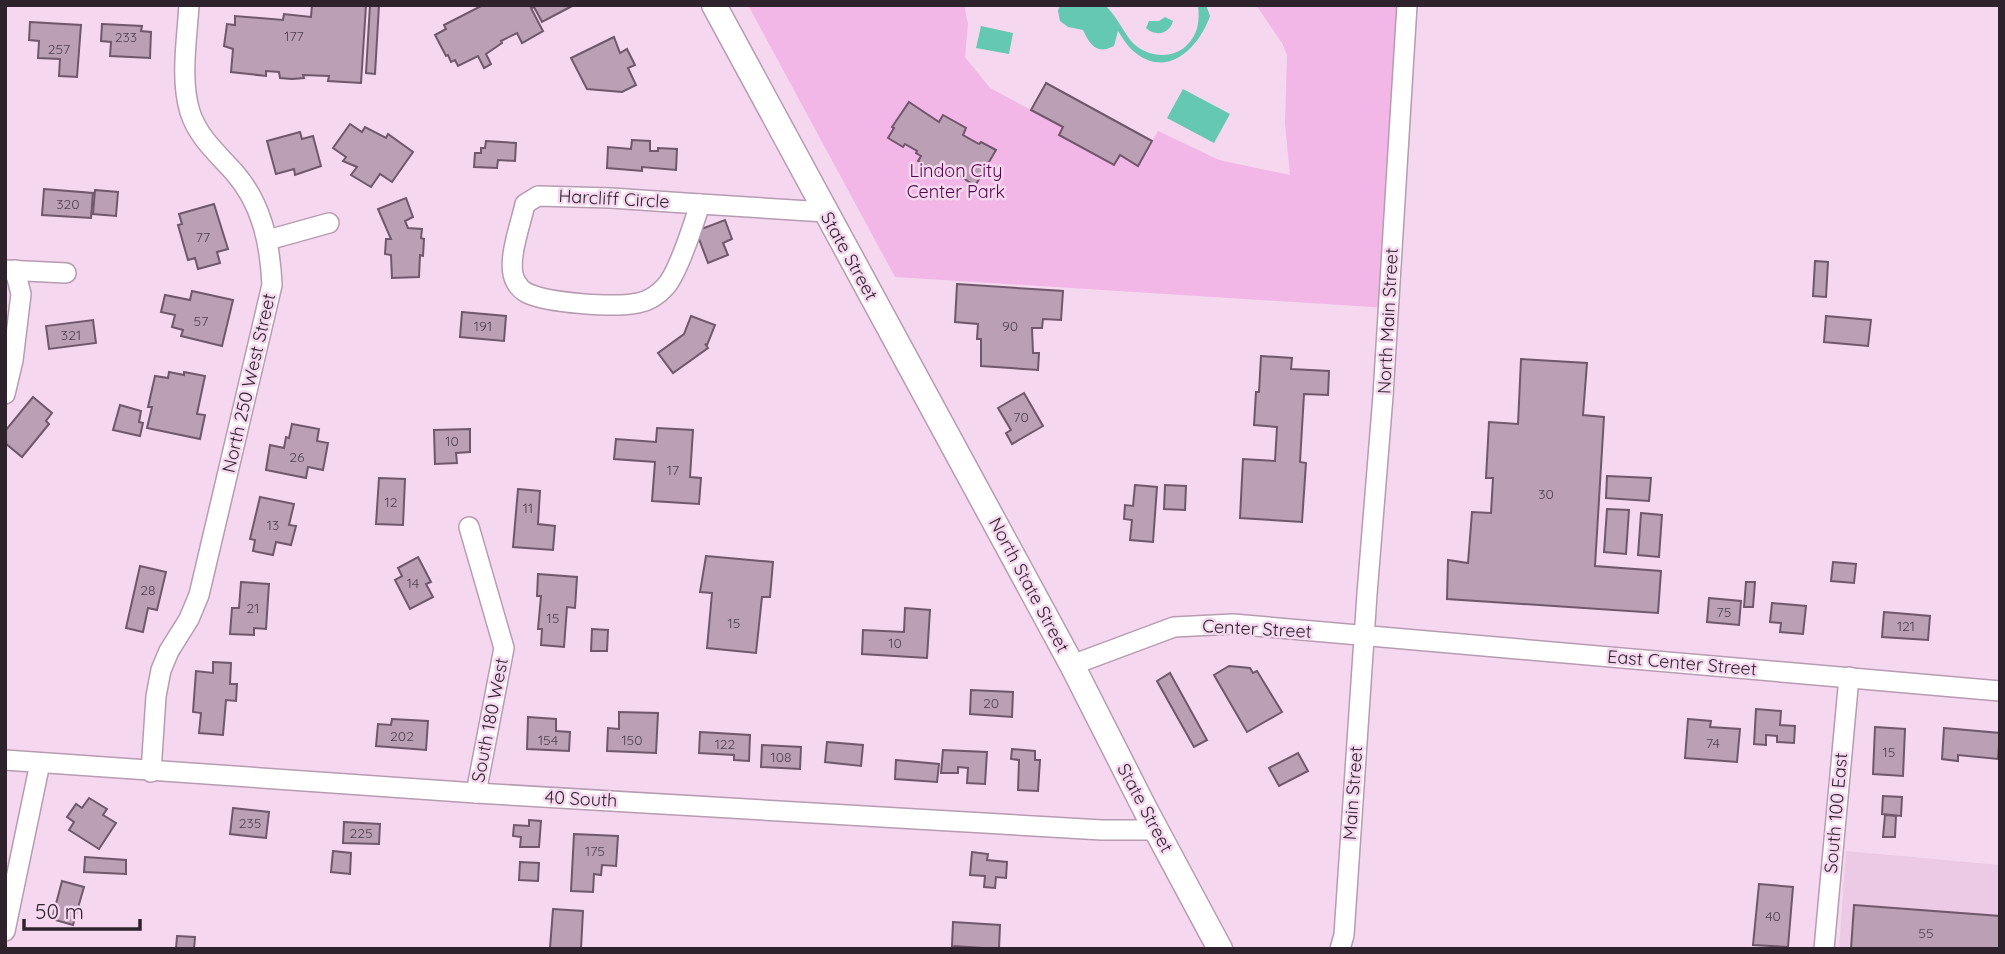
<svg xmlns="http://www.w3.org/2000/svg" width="2005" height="954" font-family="Quicksand,sans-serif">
	<rect width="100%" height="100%" fill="#f5d8ef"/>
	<path fill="#ecc9e5" d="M1846 851 2000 865V949H1839Z"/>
	<path fill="#f2b7e6" d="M748 5H964L968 24 965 57 990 88 1063 127 1059 135 1114 165 1120 155 1138 165 1158 131 1219 160 1290 175 1285 124 1287 55 1282 43 1256 5H1407L1388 308 895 277Z"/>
	<g fill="#65c8b3">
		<path d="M1060 5H1105C1117 17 1122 29 1131 41 1145 57 1171 60 1186 46 1198 35 1200 21 1198 5H1206L1210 16C1198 50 1165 81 1131 49 1126 44 1122 37 1118 31L1114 46C1097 55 1090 45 1083 30L1068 27 1060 21 1058 11Z"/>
		<path d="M1165 17 1173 21C1170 34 1155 37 1146 28L1149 21H1159Z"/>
		<path d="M981 26 1013 33 1009 54 976 48Z"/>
		<path d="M1183 89 1230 114 1214 143 1167 118Z"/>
	</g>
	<g fill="#bb9fb5" stroke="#70576b" stroke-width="2">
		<path d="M312 5H366L361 83 328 81 329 76 303 75 304 78 292 79 280 78 279 72 266 71V76L231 72 233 49 224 46 227 24 235 25V16L283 20 284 14 311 17Z"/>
		<path d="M370 5H379L375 74 366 73Z"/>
		<path d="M483 5H574L542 22 534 7 531 8 543 31 522 43 517 33 501 41 502 43 486 54 491 64 484 68 478 56 458 66 455 60 451 62 448 55 446 56 435 35 446 29 444 25Z"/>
		<path d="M30 22 81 25 77 77 59 76 60 59 38 58 39 41 29 40Z"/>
		<path d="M102 24 142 26 141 31 151 32 150 58 110 56 111 42 101 41Z"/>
		<path d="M614 37 620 53 627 49 635 65 628 68 636 85 622 92 587 89 571 58Z"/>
		<path d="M1046 83 1152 141 1138 166 1120 155 1114 165 1059 135 1063 127 1031 110Z"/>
		<path d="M909 102 939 122 943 115 966 128 963 135 979 144 981 142 996 150 975 186 950 169 949 172 943 169 941 174 918 161 921 156 916 153 917 151 905 144 903 147 888 138 894 128 892 127Z"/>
		<path d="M350 124 362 132 365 127 386 138 388 134 413 152 392 182 380 174 371 187 351 175 357 167 343 161 346 157 333 148Z"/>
		<path d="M300 132 302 139 313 136 321 166 295 175 294 169 276 174 267 141Z"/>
		<path d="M632 140 650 141V151H658V148L677 149 676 170 642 167V171L607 168 608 147 631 149Z"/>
		<path d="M486 141 516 143 515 161 498 160 497 168 474 167 475 153H481V148H485Z"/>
		<path d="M44 189 93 193 91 218 42 215Z"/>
		<path d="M95 190 118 192 116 216 93 214Z"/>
		<path d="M406 198 413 217 405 221 408 228 422 229 421 238 424 239 423 256 420 255 419 277 392 278 391 255 385 254 386 239H391L378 209Z"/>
		<path d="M214 204 228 249 217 252 220 263 198 269 195 258 188 260 178 225 182 224 179 214Z"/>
		<path d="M725 220 732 239 723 243 728 255 708 263 696 231Z"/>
		<path d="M1815 261 1828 262 1826 297 1813 296Z"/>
		<path d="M957 284 1063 291 1061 320 1043 319 1042 328H1032L1033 353H1039L1038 370 981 366V339H977L978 324 955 322Z"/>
		<path d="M192 291 233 300 222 346 181 336 183 330 172 327 175 315 161 312 165 295 190 300Z"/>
		<path d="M462 312 506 316 504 341 460 337Z"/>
		<path d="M691 316 715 325 707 345 705 344 708 348 673 373 658 353 684 334Z"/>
		<path d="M1826 316 1871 320 1868 346 1824 342Z"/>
		<path d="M93 320 96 343 49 349 46 326Z"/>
		<path d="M1261 356 1292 358 1291 369 1329 371 1328 395 1304 394 1300 462 1306 463 1302 522 1240 518 1243 459 1275 461 1277 427 1254 425 1256 392H1259Z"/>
		<path d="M1521 359 1587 363 1583 415 1604 417 1595 566 1661 571 1658 613 1447 599 1448 560 1468 563 1472 512 1491 513 1493 478H1486L1489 422 1518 424Z"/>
		<path d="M169 372 184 375V372L205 376 197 414 205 415 200 439 147 428 152 407H148L155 376 168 378Z"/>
		<path d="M1024 393 1043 426 1012 444 1006 433 1011 430 998 408Z"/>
		<path d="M33 397 52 413 46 421 49 424 22 457 5 443V431Z"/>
		<path d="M120 405 141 411 139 422 143 423 140 436 113 430Z"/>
		<path d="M292 424 319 429 317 441 328 443 323 470 308 467 306 478 266 470 270 445 284 448 286 437 289 438Z"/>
		<path d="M657 428 693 430 690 477 701 478 699 504 652 501 655 462 614 459 616 439 656 442Z"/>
		<path d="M470 429V452L456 453 457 463 435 464 434 430Z"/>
		<path d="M1607 476 1651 478 1649 501 1606 498Z"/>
		<path d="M379 478 405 479 403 525 376 524Z"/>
		<path d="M1135 485 1157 487 1153 542 1130 540 1132 520 1124 519 1125 505 1133 506Z"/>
		<path d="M1165 485 1186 486 1185 510 1164 509Z"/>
		<path d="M518 489 540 491 538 524 555 526 553 550 513 547Z"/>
		<path d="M260 497 294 504 289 525 296 526 291 545 276 542 273 555 253 551 255 540 250 539Z"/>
		<path d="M1607 509 1629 510 1626 554 1604 552Z"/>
		<path d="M1641 513 1662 515 1659 557 1638 555Z"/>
		<path d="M706 556 773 562 770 597H762L756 653 707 648 712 593 700 592Z"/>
		<path d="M418 557 431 582 426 584 433 597 410 609 395 580 402 576 398 568Z"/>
		<path d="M1833 562 1856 564 1854 583 1831 581Z"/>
		<path d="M140 566 166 572 157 610 148 608 143 632 126 628Z"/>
		<path d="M538 574 577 577 575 608 567 607 564 647 541 645 542 629H538L541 596H537Z"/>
		<path d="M241 582 269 584 266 629 254 628V635L230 634 232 608H239Z"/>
		<path d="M1746 582H1755L1753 607H1744Z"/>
		<path d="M1709 598 1741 601 1739 625 1707 622Z"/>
		<path d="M1772 603 1806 606 1803 634 1780 632 1781 623 1770 622Z"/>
		<path d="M905 608 930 610 927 658 862 654 863 630 904 632Z"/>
		<path d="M1884 612 1930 616 1928 640 1882 637Z"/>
		<path d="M592 629 608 630 607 651H591Z"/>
		<path d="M213 662 231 663 230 684H237L236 701 226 700 223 735 199 733 201 713 193 712 196 671 213 673Z"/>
		<path d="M1229 666 1250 668 1253 673 1257 671 1282 712 1247 732 1214 675Z"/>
		<path d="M1170 673 1207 740 1194 747 1157 681Z"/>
		<path d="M971 690 1013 692 1012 717 970 714Z"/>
		<path d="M1756 709 1781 711 1780 725 1795 726 1794 743 1777 742V736L1766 735V745L1754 744Z"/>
		<path d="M619 712 658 713 656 753 607 751 608 728 619 729Z"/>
		<path d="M528 717 556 719V731L570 732 569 751 527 749Z"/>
		<path d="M392 719 428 721 426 750 376 746 378 724 391 725Z"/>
		<path d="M1688 719 1711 721 1710 727 1740 729 1737 762 1685 758Z"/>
		<path d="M1875 727 1905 729 1903 776 1873 774Z"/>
		<path d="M1944 728 2000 733 1998 759 1958 755V761L1942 759Z"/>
		<path d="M700 732 750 735 749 761 734 760V755L699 753Z"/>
		<path d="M827 742 863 745 861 766 825 762Z"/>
		<path d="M762 745 801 747 800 769 761 767Z"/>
		<path d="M1012 749 1035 751V760H1040L1038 791 1018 790 1019 760 1011 759Z"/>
		<path d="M943 750 987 752 985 784 967 783 968 768 958 767V773H941Z"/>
		<path d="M1298 753 1308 771 1279 786 1269 768Z"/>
		<path d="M896 760 939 764 937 782 895 779Z"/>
		<path d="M1883 796 1902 797 1901 816 1882 814Z"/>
		<path d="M89 798 107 809 103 815 116 823 99 849 69 830 74 822 67 817 76 804 82 808Z"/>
		<path d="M233 808 269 812 266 838 230 834Z"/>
		<path d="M1885 815 1896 816 1895 837H1883Z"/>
		<path d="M529 820 541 821 539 847H520L521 837 513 836 514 825 529 826Z"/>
		<path d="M344 822 380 824 379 844 343 843Z"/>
		<path d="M574 834 618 836 616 866 602 865 601 875 594 874 593 892 571 891Z"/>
		<path d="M333 851 351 853 350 874 331 872Z"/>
		<path d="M972 852 988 854 987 860 1007 862 1006 878 996 877 995 888 984 887 985 876 970 875Z"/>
		<path d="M85 857 126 860V874L84 872Z"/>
		<path d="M520 862 539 863 538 881 519 880Z"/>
		<path d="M62 881 84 887 73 925 52 919Z"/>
		<path d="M1759 884 1793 887 1788 947 1753 945Z"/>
		<path d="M1854 905 2000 916V949H1851Z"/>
		<path d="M553 909 583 911 581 949 550 948Z"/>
		<path d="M953 922 1000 925 999 949 952 946Z"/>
		<path d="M177 936 195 937 194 949H176Z"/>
	</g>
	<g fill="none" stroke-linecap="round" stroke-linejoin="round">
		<g stroke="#b79bb1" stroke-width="22">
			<g id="minor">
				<path d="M538 196 611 198 700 204C694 223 678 274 665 287 658 295 648 301 638 303 614 308 548 303 527 293 523 291 518 286 516 282 505 264 521 224 525 204Z"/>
				<path d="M700 204 825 212"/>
				<path d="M268 240 329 223"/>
				<path d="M5 270 66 273"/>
				<path d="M5 394 13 360 21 294 15 270"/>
				<path d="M469 527 504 648 476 793"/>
				<path d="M1072 665 1174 627 1233 624 2000 691"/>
				<path d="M5 760 476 793 1102 830H1157"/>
				<path d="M151 772 156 696 161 670 169 651 189 619 199 595 272 285C270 243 262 204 234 172 217 153 198 137 190 112 180 79 187 39 189 5"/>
				<path d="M5 931 40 763"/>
				<path d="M1340 949 1344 935 1367 594 1383 396 1407 5"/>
				<path d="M1824 949 1849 677"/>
			</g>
		</g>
		<g stroke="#b79bb1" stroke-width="27">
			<path id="major" d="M714 5 1072 665 1145 809 1220 949"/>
		</g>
		<use href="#minor" stroke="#fff" stroke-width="19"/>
		<use href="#major" stroke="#fff" stroke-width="24"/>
	</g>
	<g text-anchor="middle" stroke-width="5" stroke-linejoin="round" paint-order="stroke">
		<g font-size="14" fill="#51424e">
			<text x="294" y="41">177</text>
			<text x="126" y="42">233</text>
			<text x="59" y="54">257</text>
			<text x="68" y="209">320</text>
			<text x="203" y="242">77</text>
			<text x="201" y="326">57</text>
			<text x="483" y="331">191</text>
			<text x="1010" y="331">90</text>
			<text x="71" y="340">321</text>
			<text x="1021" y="422">70</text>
			<text x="452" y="446">10</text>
			<text x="297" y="462">26</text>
			<text x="673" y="475">17</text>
			<text x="1546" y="499">30</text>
			<text x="391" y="507">12</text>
			<text x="528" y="513">11</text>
			<text x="273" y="530">13</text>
			<text x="413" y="588">14</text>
			<text x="148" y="595">28</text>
			<text x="253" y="613">21</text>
			<text x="1724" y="617">75</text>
			<text x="553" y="623">15</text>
			<text x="734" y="628">15</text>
			<text x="1906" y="631">121</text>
			<text x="895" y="648">10</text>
			<text x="991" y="708">20</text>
			<text x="402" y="741">202</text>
			<text x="548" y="745">154</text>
			<text x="632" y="745">150</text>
			<text x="1713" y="748">74</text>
			<text x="725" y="749">122</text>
			<text x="1889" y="757">15</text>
			<text x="781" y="762">108</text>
			<text x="250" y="828">235</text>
			<text x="361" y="838">225</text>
			<text x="595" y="856">175</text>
			<text x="1773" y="921">40</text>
			<text x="1926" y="938">55</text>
		</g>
		<g font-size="18" fill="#53074b" stroke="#f5d8ef">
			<text x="956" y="177">Lindon City<tspan x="956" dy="21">Center Park</tspan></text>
		</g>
		<g font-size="18" fill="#2e232c" stroke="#f5d8ef">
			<text transform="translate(614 199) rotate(3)" y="6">Harcliff Circle</text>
			<text transform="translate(849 256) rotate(61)" y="6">State Street</text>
			<text transform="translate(1388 321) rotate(-87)" y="6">North Main Street</text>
			<text transform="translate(249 383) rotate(-77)" y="6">North 250 West Street</text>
			<text transform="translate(1029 585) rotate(62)" y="6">North State Street</text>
			<text transform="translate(1257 629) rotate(3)" y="6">Center Street</text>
			<text transform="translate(1682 663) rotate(5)" y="6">East Center Street</text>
			<text transform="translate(490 720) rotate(-79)" y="6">South 180 West</text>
			<text transform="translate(1353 793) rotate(-86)" y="6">Main Street</text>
			<text transform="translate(581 799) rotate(3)" y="6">40 South</text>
			<text transform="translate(1145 808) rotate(62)" y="6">State Street</text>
			<text transform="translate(1836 813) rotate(-85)" y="6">South 100 East</text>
		</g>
	</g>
	<rect width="2005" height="954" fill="none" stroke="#2e232c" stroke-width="14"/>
	<path d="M24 919v10h116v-10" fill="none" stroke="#2e232c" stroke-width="3.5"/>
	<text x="35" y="919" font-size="21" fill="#2e232c" stroke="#f5d8ef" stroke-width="5" paint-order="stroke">50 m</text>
</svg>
